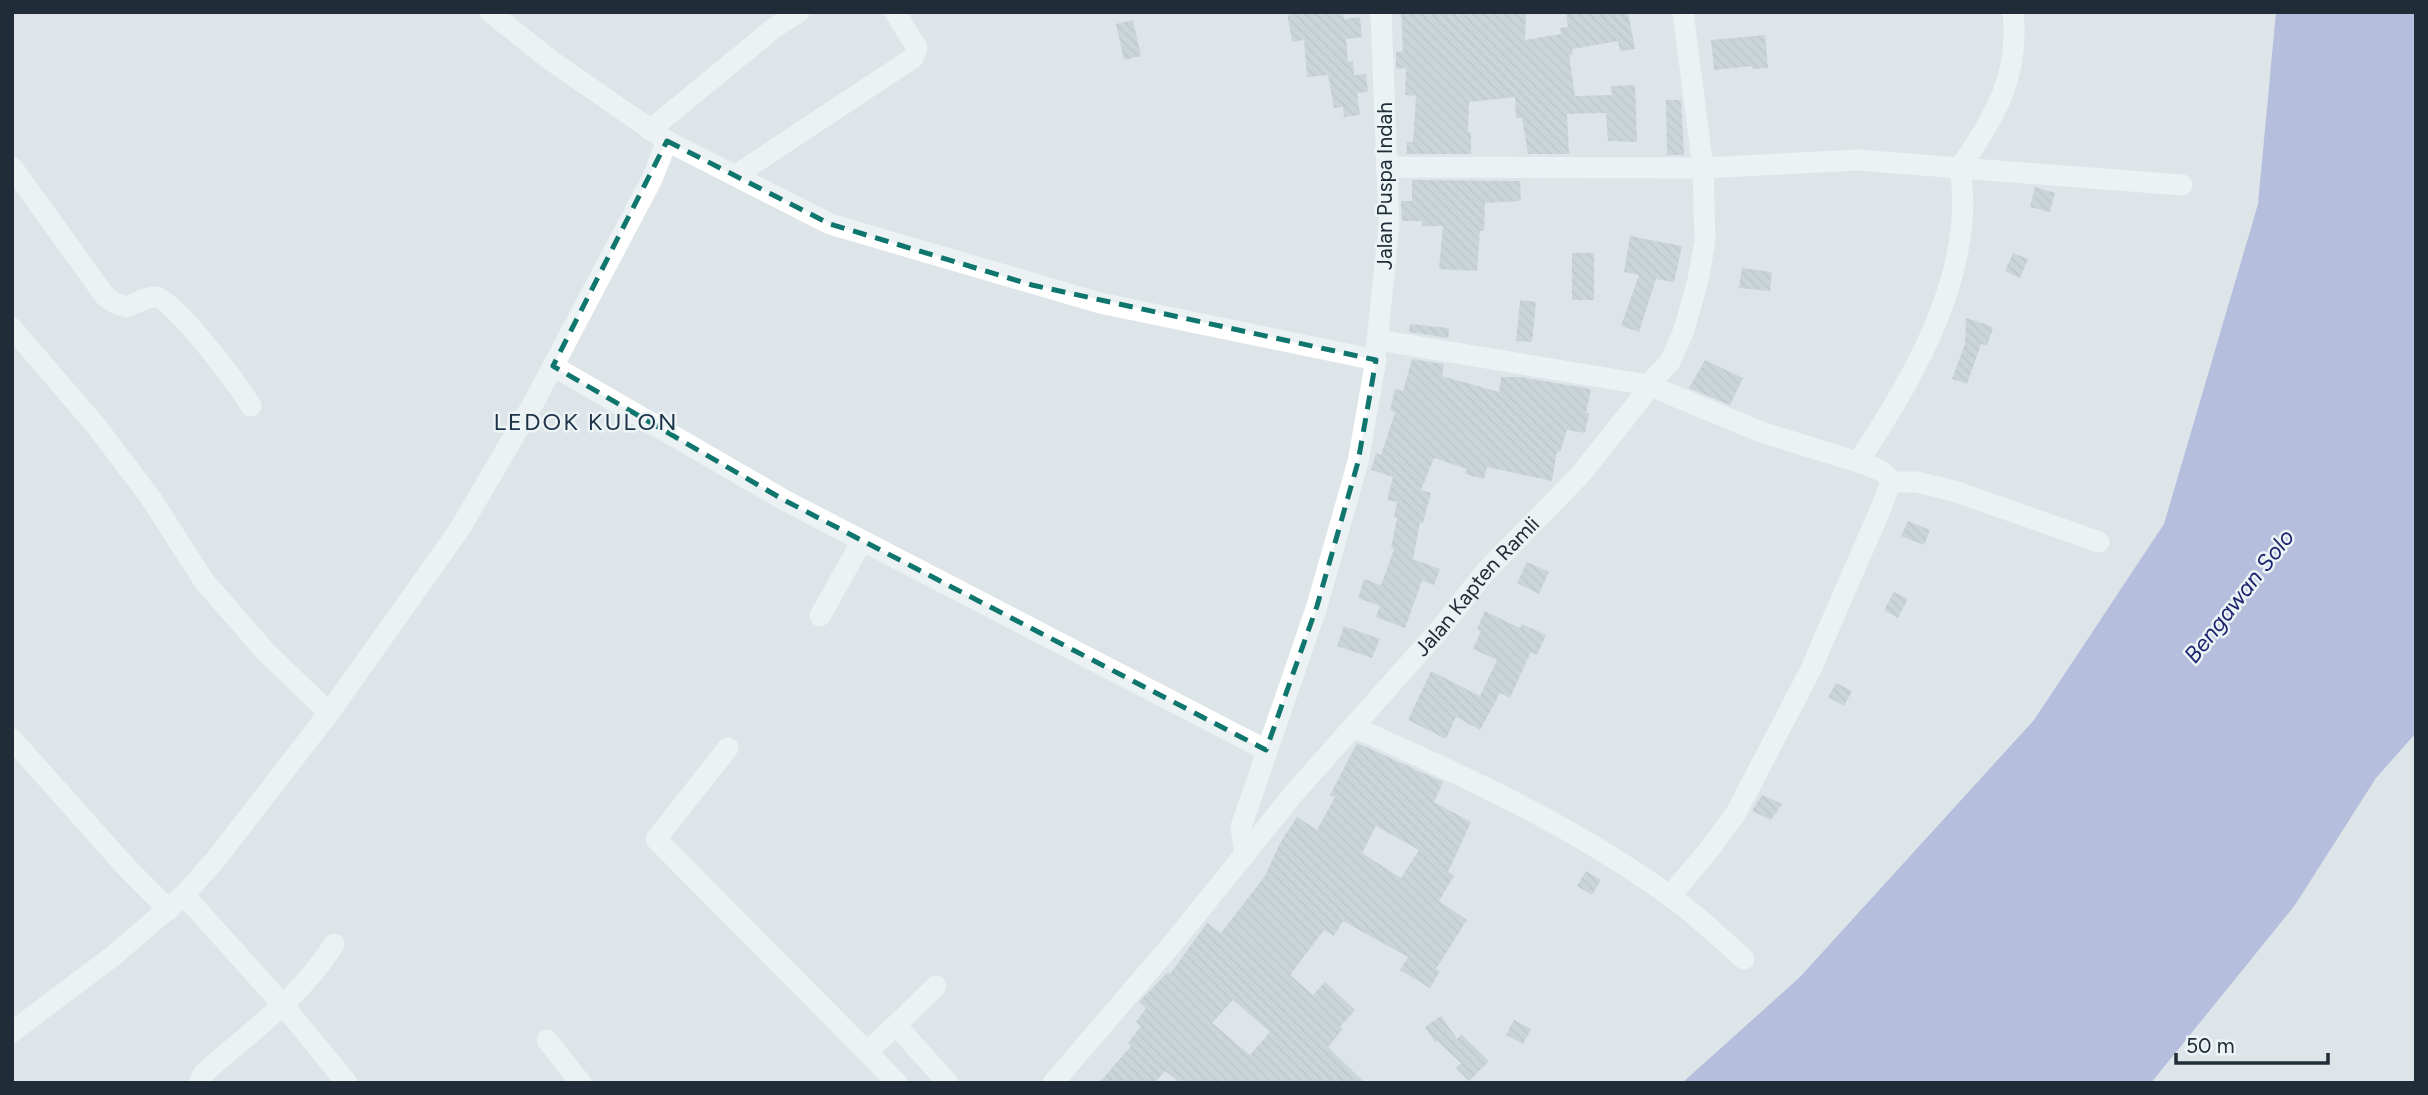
<svg xmlns="http://www.w3.org/2000/svg" width="2428" height="1095" font-family="Figtree,sans-serif">
	<defs>
		<pattern id="building-back-hatch" width="6" height="6" patternUnits="userSpaceOnUse" patternTransform="scale(1.75)"><rect width="6" height="6" fill="#b6c1c6"/><path d="M-1 5l2 2M0 0l6 6M5-1l2 2" fill="none" stroke="#9ca6ab"/></pattern>
	</defs>
	<rect width="100%" height="100%" fill="#dde5e9"/>
	<path fill="#868ecd" d="M2276 12H2416V733L2376 778 2295 905 2151 1083H1682L1799 978 2034 720 2164 524 2258 204Z"/>
	<g fill="url(#building-back-hatch)" fill-rule="evenodd">
		<path d="M1287 12H1343L1344 19 1360 17 1362 37 1346 39 1348 62 1353 61 1354 75 1366 74 1368 92 1357 93 1360 115 1344 117 1343 107 1334 108 1328 75 1307 77 1304 40 1292 42Z"/>
		<path d="M1401 12H1526L1525 40 1561 34 1560 28 1568 27 1566 12H1628L1635 49 1620 51 1618 41 1572 49 1573 54 1569 55 1575 96 1612 95 1611 86 1635 85 1637 142 1608 141 1606 113 1567 114 1569 154H1528L1522 118H1516L1515 97 1469 102 1468 132H1471V154H1406L1407 142H1413L1416 96 1405 95 1406 68 1396 69V52L1403 51Z"/>
		<path d="M1133 20 1141 56 1124 60 1116 24Z"/>
		<path d="M1765 35 1768 68 1752 69V66L1714 70 1711 40Z"/>
		<path d="M1666 100H1681L1684 155H1667Z"/>
		<path d="M1412 180 1520 181 1521 201 1485 203 1484 231H1480L1477 271 1439 269 1443 226H1422V221H1402L1401 201H1412Z"/>
		<path d="M2035 187 2055 193 2050 212 2030 207Z"/>
		<path d="M1630 236 1682 246 1674 282 1656 279 1639 332 1621 326 1639 275 1624 272Z"/>
		<rect x="1572" y="253" width="22" height="47"/>
		<path d="M2013 253 2028 259 2020 278 2005 271Z"/>
		<path d="M1742 268 1772 272 1770 291 1739 288Z"/>
		<path d="M1520 300 1536 302 1532 342 1516 341Z"/>
		<path d="M1966 318 1988 325 1993 328 1987 346 1981 344 1967 384 1952 379 1965 344Z"/>
		<path d="M1410 324 1449 328 1448 338 1409 332Z"/>
		<path d="M1412 359 1444 364 1442 376 1499 392 1501 377H1520L1591 389 1586 413H1589L1585 433 1567 430 1560 452 1557 451 1552 481 1487 467 1484 479 1465 474 1467 469 1434 458 1421 490 1431 493 1423 523H1420L1413 559 1440 569 1434 585 1422 581 1405 628 1376 617 1380 606 1358 598 1364 579 1381 585 1394 549 1391 548 1397 518 1394 517 1397 502 1387 500 1393 477 1371 470 1376 453 1381 455 1395 412 1390 410 1395 389 1403 391Z"/>
		<path d="M1705 360 1743 378 1730 405 1689 388Z"/>
		<path d="M1908 521 1930 530 1924 545 1901 536Z"/>
		<path d="M1527 562 1549 572 1539 594 1517 583Z"/>
		<path d="M1894 592 1908 599 1898 618 1884 610Z"/>
		<path d="M1485 611 1520 628 1522 624 1546 635 1537 655 1531 652 1510 698 1500 693 1480 730 1456 717 1446 739 1408 720 1431 671 1480 696 1497 660 1473 649 1481 631 1477 629Z"/>
		<path d="M1344 626 1380 639 1372 658 1337 646Z"/>
		<path d="M1836 683 1852 691 1844 706 1828 697Z"/>
		<path d="M1357 743 1443 782 1434 802 1471 822 1448 872 1454 876 1439 901 1467 920 1436 969 1440 971 1430 988 1400 970 1408 957 1343 921 1334 936 1324 930 1290 975 1313 995 1325 982 1355 1010 1340 1027 1343 1029 1328 1047 1365 1083H1180L1165 1071 1155 1083H1099L1131 1046 1128 1043 1141 1026 1136 1022 1146 1008 1139 1002 1168 972 1170 974 1207 923 1221 933 1265 876 1280 843 1297 817 1317 830 1335 797 1330 795ZM1376 826 1419 850 1401 878 1362 853ZM1233 1000 1270 1032 1250 1055 1212 1023Z"/>
		<path d="M1762 795 1782 804 1771 820 1752 811Z"/>
		<path d="M1586 871 1601 880 1592 895 1577 886Z"/>
		<path d="M1441 1016 1457 1039 1461 1034 1489 1061 1469 1081 1456 1068 1461 1063 1437 1041 1435 1042 1425 1027Z"/>
		<path d="M1514 1020 1531 1029 1523 1044 1506 1035Z"/>
	</g>
	<g fill="none" stroke-linecap="round" stroke-linejoin="round">
		<g stroke="#fff" stroke-width="21">
			<path d="M490 12 549 59 667 141 830 224 1100 303 1376 360 1358 462 1317 606 1241 827 1245 855"/>
			<path d="M650 130 774 28 799 12"/>
			<path d="M12 167 105 296 113 302 126 307C134 305 147 296 156 297 175 300 239 386 251 406"/>
			<path d="M1386 167 1703 168 1858 160 1960 168C1995 115 2020 77 2013 12"/>
			<path d="M736 175 913 58 917 48 895 12"/>
			<path d="M12 328 97 427 150 497 204 581 265 651 329 713"/>
			<path d="M1378 340 1648 385 1761 432 1858 462C1913 380 1977 270 1960 168L2182 185"/>
			<path d="M1376 352 1389 225 1381 12"/>
			<path d="M553 366 784 500 1266 750"/>
			<path d="M1891 482H1917L1954 491 2099 542"/>
			<path d="M820 616 862 541"/>
			<path d="M1354 727C1462 775 1570 824 1667 894 1695 913 1719 937 1744 959"/>
			<path d="M12 739 127 868 169 910"/>
			<path d="M728 748 656 839 867 1052"/>
			<path d="M184 895 283 1005 347 1083"/>
			<path d="M1670 896 1708 851 1736 813 1811 669 1881 508 1891 482C1885 469 1871 467 1858 462"/>
			<path d="M896 1025 936 986"/>
			<path d="M12 1032 113 956 184 895 216 859 329 713 459 530 534 402 652 179 667 141"/>
			<path d="M547 1040 581 1083"/>
			<path d="M199 1083 203 1074C249 1033 302 996 334 944"/>
			<path d="M897 1083 867 1052 896 1025 948 1083"/>
			<path id="s1" d="M1053 1083 1173 943 1295 792 1441 628 1486 571 1580 475 1642 397 1648 385 1670 362 1684 330 1698 280 1705 241 1703 168 1683 12"/>
		</g>
	</g>
	<path d="M0 0H2428V1095H0ZM667 141 830 224 1032 285 1376 360 1358 462 1317 606 1266 750 784 500 553 366Z" fill="#dde5e9" fill-opacity=".55" fill-rule="evenodd"/>
	<path fill="none" stroke="#0f766e" stroke-width="5" stroke-dasharray="14 9" stroke-linejoin="round" d="M667 141 830 224 1032 285 1376 360 1358 462 1317 606 1266 750 784 500 553 366Z"/>
	<g text-anchor="middle" stroke-width="5" stroke-linejoin="round" paint-order="stroke">
		<g font-size="21" fill="#202c37" stroke="#edf4f6">
			<text transform="translate(1385 186) rotate(-90)" y="7">Jalan Puspa Indah</text>
			<text dy="7" stroke="none"><textPath href="#s1" startOffset="653">Jalan Kapten Ramli</textPath></text>
		</g>
		<g font-size="23" font-style="italic" fill="#1d2670" stroke="#edf4f6">
			<text transform="translate(2239 596) rotate(-52)" y="8">Bengawan Solo</text>
		</g>
		<g font-size="24" letter-spacing="2" fill="#1d3348" stroke="#edf4f6">
			<text x="586" y="430">LEDOK KULON</text>
		</g>
	</g>
	<rect width="2428" height="1095" fill="none" stroke="#202c37" stroke-width="28"/>
	<path d="M2176 1053v10h152v-10" fill="none" stroke="#202c37" stroke-width="3.5"/>
	<text x="2186" y="1053" font-size="21" fill="#202c37" stroke="#edf4f6" stroke-width="5" paint-order="stroke">50 m</text>
</svg>
